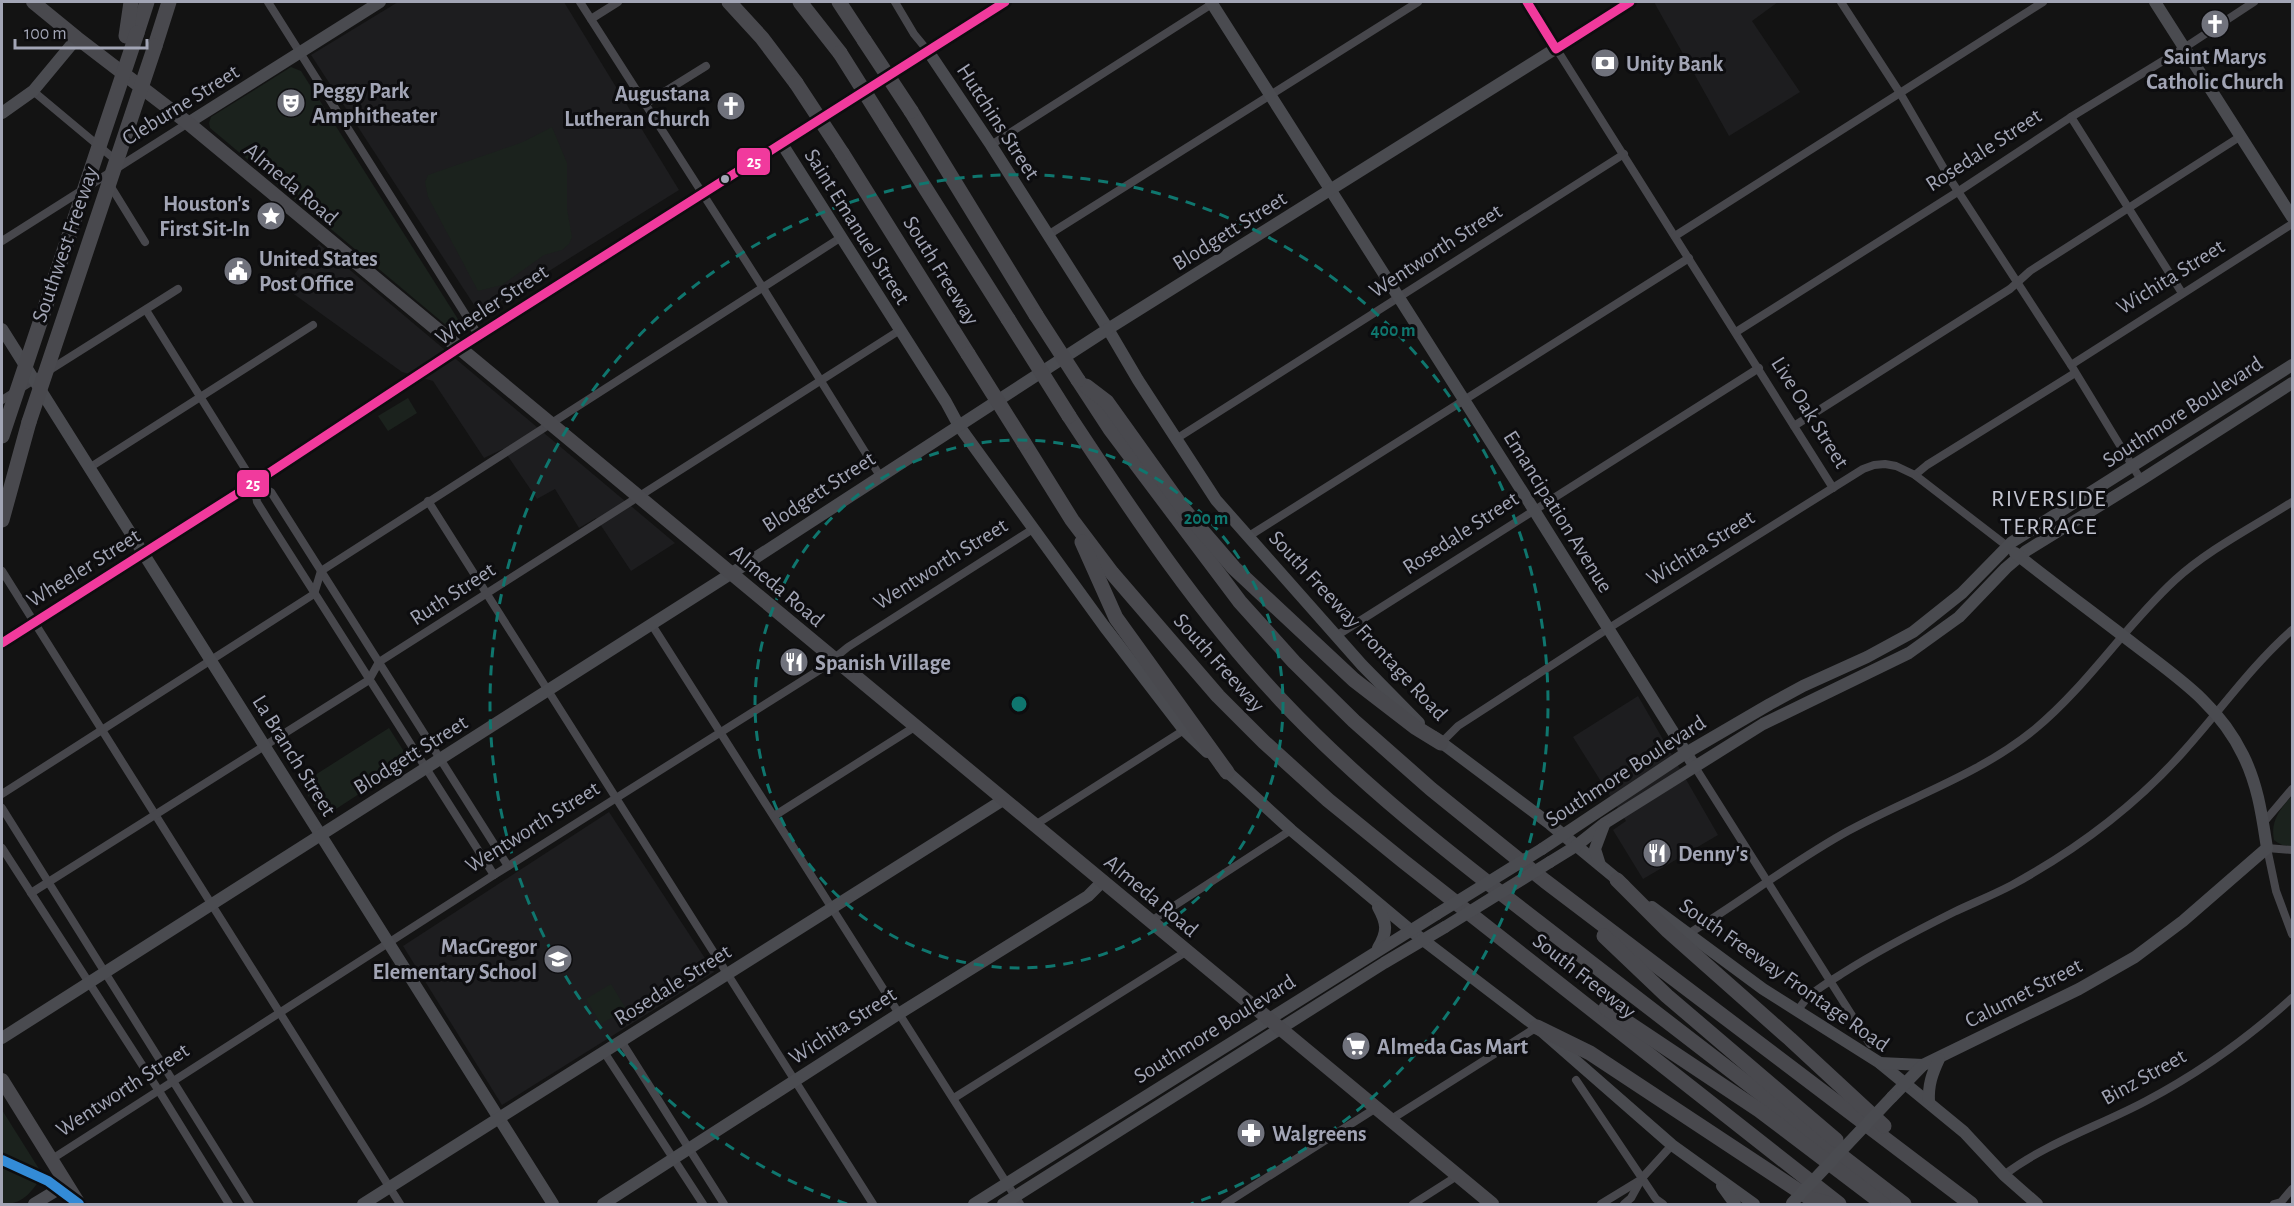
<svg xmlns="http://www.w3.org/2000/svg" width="2294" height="1206" font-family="'Alegreya Sans',sans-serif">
	<rect width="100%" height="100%" fill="#131313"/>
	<g fill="#1d1d1f">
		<path d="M398 2H564L679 190 480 314 311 55Z"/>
		<path d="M1654 2H1778L1752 21 1800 92 1729 136Z"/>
		<path d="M319 244 675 543 631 571 596 518 579 528 555 489 537 499 503 449 484 458 433 381 402 372 284 287Z"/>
		<path d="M1638 696 1718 835 1643 879 1613 830 1626 821 1573 737Z"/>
		<path d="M609 812 714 972 502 1105 403 946Z"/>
	</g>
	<g fill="#1b221d">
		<path d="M291 67 301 71 456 316 461 325 459 329 456 331 447 326 210 128 209 123 211 117Z"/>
		<path d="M552 127 567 163V209L572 237 569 244 562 250 544 255 502 285 478 291 428 197 425 182 428 175 523 142Z"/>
		<path d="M408 398 417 413 388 431 378 416Z"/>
		<path d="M389 728 410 761 322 818 301 784Z"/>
		<path d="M2292 796V846C2285 846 2280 845 2274 840 2270 821 2280 809 2292 796Z"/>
		<path d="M611 984 626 1009 601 1024 586 999Z"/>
		<path d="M2 1110 41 1172 2 1155Z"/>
		<path d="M2 1164 39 1181C29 1195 20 1205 2 1204Z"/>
	</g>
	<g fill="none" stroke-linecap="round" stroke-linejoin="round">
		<g stroke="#47474c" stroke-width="8">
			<path d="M268 2 479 336"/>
			<path d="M580 2 763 288 880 476"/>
			<path d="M895 2 914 34 928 51"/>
			<path d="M1527 2 1833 488"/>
			<path d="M1841 2 1900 93 1950 179 2071 365 2141 480"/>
			<path d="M591 19 618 2"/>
			<path d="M33 91 118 162"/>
			<path d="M645 104 706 66"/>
			<path d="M2071 117 2182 293"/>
			<path d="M991 145 1215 2"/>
			<path d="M108 182 145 242"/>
			<path d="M1048 235 1418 2"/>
			<path d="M1675 236 2043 2"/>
			<path d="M2 241 188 123"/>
			<path d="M146 310 254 483 257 502 270 523 494 875"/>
			<path d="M1736 332 1959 191 2071 117 2184 48 2254 2"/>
			<path d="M2071 365 2292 224"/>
			<path d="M2 400 178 289"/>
			<path d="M1794 426 2010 289 2030 271 2241 136"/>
			<path d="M1176 439 1624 154"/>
			<path d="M89 468 313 325"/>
			<path d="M1915 475 1927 465 2075 373"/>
			<path d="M254 483 271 492 508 866"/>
			<path d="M428 501 873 1204"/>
			<path d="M1249 536 1689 258"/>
			<path d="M2 571 400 1204"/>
			<path d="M652 625 1020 1204"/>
			<path d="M1336 636 1759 368"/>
			<path d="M1441 743 1458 726 1609 628 1863 469 1874 465 1885 464 1896 466 1915 475 2007 546"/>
			<path d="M1695 767 1870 1044"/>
			<path d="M2 794 314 594 321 571 840 238"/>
			<path d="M2 808 250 1204"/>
			<path d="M774 816 916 726"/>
			<path d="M2264 822 2292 789"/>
			<path d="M1035 825 1184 730"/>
			<path d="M2 848 159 1091 229 1204"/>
			<path d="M2292 850 2267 848 2276 891 2292 934"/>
			<path d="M31 893 369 680 379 662 900 330"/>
			<path d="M1151 921 1291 830"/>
			<path d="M1688 934C1742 901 1792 862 1848 831 1912 796 1977 776 2035 729 2088 685 2125 626 2175 580 2209 549 2253 527 2292 502"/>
			<path d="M1798 1011C1806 994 1828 983 1843 973 1879 950 1916 931 1954 912 1973 903 1993 895 2012 885 2076 850 2134 807 2183 752 2220 711 2251 666 2292 630"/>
			<path d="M621 1041 724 1204"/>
			<path d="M604 1052 703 1204"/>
			<path d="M1576 1080 1656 1199 1663 1204"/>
			<path d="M954 1098 1187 951"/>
			<path d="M1390 1120 1537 1027"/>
			<path d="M52 1159 494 875 821 669 848 647 1033 529"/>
			<path d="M2004 1175C2046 1143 2099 1126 2146 1101 2199 1073 2248 1038 2292 998"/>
			<path d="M1225 1204 1376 1108"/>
			<path d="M1413 1204 1457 1176"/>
			<path d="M1601 1204 1642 1179"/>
			<path d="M1624 1204 1631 1198 1642 1178 1672 1145"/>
			<path d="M2274 1204 2281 1202 2292 1189"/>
		</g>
		<g stroke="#4a4b50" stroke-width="12">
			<path d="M1211 2 1534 510 1695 767"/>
			<path d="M2155 2 2292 217"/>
			<path d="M928 51 991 145 1108 329 1138 380 1216 500 1362 665 1419 723"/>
			<path d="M2 113 33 91 77 38"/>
			<path d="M188 123 380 2"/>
			<path d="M782 144 946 402 959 426 1104 626 1184 730 1207 752"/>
			<path d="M2 329 553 1204"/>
			<path d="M2 643 254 483 459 348 1005 2"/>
			<path d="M1434 737 1550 824 1624 885"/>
			<path d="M1221 766 1291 830 1414 933 1537 1027 1672 1145 1754 1204"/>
			<path d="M1542 849 1686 753 1770 704 1803 686 1867 657 1913 632 1962 593 2012 542 2292 365"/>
			<path d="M1550 862 1576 846 1605 823 1763 724 1909 653 1959 617 2006 568 2026 551 2141 480 2292 383"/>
			<path d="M1600 865 1595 849 1604 825"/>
			<path d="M1652 907 1763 989 1880 1063 1964 1132 2004 1175 2037 1204"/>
			<path d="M1378 948C1388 932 1387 923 1378 907"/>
			<path d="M2 1038 732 573 1108 329 1630 2"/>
			<path d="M1880 1063 1923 1065"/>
			<path d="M1892 1097 1923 1065 2079 989 2135 957 2183 921 2267 848C2262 816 2258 785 2243 755 2219 705 2178 678 2135 645 2095 614 2054 584 2015 553"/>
			<path d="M1929 1102C1928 1085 1932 1074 1939 1059"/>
			<path d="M1722 1186 1735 1204"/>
			<path d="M34 1204 67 1184"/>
			<path d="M363 1204 1003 800"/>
			<path d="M603 1204 900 1013 1088 896 1103 881"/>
			<path d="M974 1204 1437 914"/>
			<path d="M1003 1204 1384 963 1445 927"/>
		</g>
		<g stroke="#49494e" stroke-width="14">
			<path d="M33 2 77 38 188 123 1492 1204"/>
			<path d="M2 1080 79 1204"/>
		</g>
		<g stroke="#49494e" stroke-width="15">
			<path d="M729 2 762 38 796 83"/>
			<path d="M800 2 840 53"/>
			<path d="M839 2 864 40"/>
			<path d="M137 33 147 2"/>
			<path d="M126 36 131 2"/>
			<path d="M155 46 169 2"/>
			<path d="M911 111 1036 315"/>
			<path d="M886 126 1008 319"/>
			<path d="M842 153 968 354"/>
			<path d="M1078 380 1110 429 1240 602 1294 662 1354 721 1431 789 1545 881 1971 1204"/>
			<path d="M1086 386 1107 402 1185 511 1234 568 1354 680 1415 727 1441 743"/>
			<path d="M1069 416C1134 515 1200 614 1281 700 1366 791 1466 866 1564 942 1677 1029 1790 1117 1904 1204"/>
			<path d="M1024 443 1072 520 1112 573 1218 696 1264 742 1328 800 1403 861 1839 1204"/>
			<path d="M2 520 29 422"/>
			<path d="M1082 542 1116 618 1227 772"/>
			<path d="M1617 880 1668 931 1790 1039 1884 1126"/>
			<path d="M1604 936 1667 996 1836 1140"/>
			<path d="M1606 1008 1759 1110 1883 1204"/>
			<path d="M1537 1027 1590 1053 1811 1199 1830 1204"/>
		</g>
		<g stroke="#4a4b50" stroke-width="12">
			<path d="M1437 914 1542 849"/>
			<path d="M1445 927 1550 862"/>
			<path d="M1792 1203 1892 1097"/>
		</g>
		<g stroke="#49494e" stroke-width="15">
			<path d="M864 40 911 111"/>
			<path d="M840 53 886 126"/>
			<path d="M796 83 842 153"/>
			<path d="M1036 315 1078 380"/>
			<path d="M1008 319 1069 416"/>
			<path d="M968 354 1024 443"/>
			<path d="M29 422 155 46"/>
			<path d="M2 436 137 33"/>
		</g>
		<g stroke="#0d0d0f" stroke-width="14">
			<g id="bus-1">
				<path d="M1527 2 1556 49 1630 2"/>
				<path d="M2 643 254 483 459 348 1005 2"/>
			</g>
		</g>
		<use href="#bus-1" stroke="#f13a9d" stroke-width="9"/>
		<g stroke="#0d0d0f" stroke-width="15">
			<path id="rail-1" d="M2 1160 48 1181 79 1204"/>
		</g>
		<use href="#rail-1" stroke="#338bd7" stroke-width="10"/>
	</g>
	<g fill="none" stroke="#0f766e" stroke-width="3" stroke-dasharray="10 8">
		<circle cx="1019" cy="704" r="264"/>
		<path d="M847 1204A529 529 0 1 1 1191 1204"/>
	</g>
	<defs>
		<g id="church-disc" transform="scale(1.5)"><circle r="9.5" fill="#70727c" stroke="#0d0d0f"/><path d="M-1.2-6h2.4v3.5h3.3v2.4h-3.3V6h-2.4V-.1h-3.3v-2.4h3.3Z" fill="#fff"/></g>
		<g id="bank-disc" transform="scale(1.5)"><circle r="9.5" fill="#70727c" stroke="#0d0d0f"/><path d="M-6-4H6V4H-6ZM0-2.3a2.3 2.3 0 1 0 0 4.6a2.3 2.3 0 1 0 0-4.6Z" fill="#fff"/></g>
		<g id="theatre-disc" transform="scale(1.5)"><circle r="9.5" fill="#70727c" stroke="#0d0d0f"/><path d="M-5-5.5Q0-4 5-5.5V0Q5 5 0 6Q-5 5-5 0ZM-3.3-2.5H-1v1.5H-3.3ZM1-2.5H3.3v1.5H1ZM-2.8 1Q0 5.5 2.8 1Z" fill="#fff"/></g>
		<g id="sight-disc" transform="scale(1.5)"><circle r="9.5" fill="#70727c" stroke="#0d0d0f"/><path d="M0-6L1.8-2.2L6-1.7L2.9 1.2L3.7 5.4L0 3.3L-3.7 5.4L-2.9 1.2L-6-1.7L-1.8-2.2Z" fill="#fff"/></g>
		<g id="civic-disc" transform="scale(1.5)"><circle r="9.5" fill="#70727c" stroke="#0d0d0f"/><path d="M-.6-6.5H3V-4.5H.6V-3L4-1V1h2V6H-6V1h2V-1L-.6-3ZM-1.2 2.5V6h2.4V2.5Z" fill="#fff"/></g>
		<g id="restaurant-disc" transform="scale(1.5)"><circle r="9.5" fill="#70727c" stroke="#0d0d0f"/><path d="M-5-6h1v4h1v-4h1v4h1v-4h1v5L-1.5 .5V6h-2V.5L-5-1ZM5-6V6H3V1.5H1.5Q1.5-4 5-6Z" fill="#fff"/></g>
		<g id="school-disc" transform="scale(1.5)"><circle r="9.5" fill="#70727c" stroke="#0d0d0f"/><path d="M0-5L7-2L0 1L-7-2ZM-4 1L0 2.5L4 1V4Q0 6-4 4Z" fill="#fff"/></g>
		<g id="supermarket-disc" transform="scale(1.5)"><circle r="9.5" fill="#70727c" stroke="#0d0d0f"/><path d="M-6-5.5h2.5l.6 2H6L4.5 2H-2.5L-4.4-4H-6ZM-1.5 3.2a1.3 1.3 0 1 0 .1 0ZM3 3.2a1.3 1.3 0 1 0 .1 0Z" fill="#fff"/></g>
		<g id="pharmacy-disc" transform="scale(1.5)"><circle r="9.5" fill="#70727c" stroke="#0d0d0f"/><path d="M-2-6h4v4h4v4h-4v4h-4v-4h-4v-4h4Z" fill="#fff"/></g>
	</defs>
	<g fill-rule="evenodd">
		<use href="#church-disc" x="2215" y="24"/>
		<use href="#bank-disc" x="1605" y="63"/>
		<use href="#theatre-disc" x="291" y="103"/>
		<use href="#church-disc" x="731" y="106"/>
		<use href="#sight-disc" x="271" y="216"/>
		<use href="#civic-disc" x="238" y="271"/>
		<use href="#restaurant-disc" x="794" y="662"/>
		<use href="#restaurant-disc" x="1657" y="853"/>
		<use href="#school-disc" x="558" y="959"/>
		<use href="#supermarket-disc" x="1356" y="1046"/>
		<use href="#pharmacy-disc" x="1251" y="1133"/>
	</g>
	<circle fill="#a2a5b5" stroke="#0d0d0f" stroke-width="2" cx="725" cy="179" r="5"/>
	<g text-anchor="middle" stroke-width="6" stroke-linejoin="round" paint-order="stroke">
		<g font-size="22" font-weight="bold" fill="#a2a5b5" stroke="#0d0d0f" text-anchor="start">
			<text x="2215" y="64" text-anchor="middle">Saint Marys<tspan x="2215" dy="25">Catholic Church</tspan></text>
			<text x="1626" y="71">Unity Bank</text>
			<text x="312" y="98">Peggy Park<tspan x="312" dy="25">Amphitheater</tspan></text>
			<text x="710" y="101" text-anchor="end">Augustana<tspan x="710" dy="25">Lutheran Church</tspan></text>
			<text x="250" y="211" text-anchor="end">Houston's<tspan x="250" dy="25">First Sit-In</tspan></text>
			<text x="259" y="266">United States<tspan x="259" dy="25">Post Office</tspan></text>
			<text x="815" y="670">Spanish Village</text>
			<text x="1678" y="861">Denny's</text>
			<text x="537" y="954" text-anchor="end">MacGregor<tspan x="537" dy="25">Elementary School</tspan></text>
			<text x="1377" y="1054">Almeda Gas Mart</text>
			<text x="1272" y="1141">Walgreens</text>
		</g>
		<g font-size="22" fill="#a2a5b5" stroke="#0d0d0f">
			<text transform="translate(180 104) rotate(-32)" y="8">Cleburne Street</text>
			<text transform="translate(999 121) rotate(57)" y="8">Hutchins Street</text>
			<text transform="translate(1983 149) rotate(-33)" y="8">Rosedale Street</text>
			<text transform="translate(292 183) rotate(40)" y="8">Almeda Road</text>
			<text transform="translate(858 226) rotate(58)" y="8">Saint Emanuel Street</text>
			<text transform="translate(1229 230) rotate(-32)" y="8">Blodgett Street</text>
			<text transform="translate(64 244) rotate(-71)" y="8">Southwest Freeway</text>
			<text transform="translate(1435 250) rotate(-33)" y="8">Wentworth Street</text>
			<text transform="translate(942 270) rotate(58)" y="8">South Freeway</text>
			<text transform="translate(2170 276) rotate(-32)" y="8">Wichita Street</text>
			<text transform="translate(491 304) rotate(-33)" y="8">Wheeler Street</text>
			<text transform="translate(2182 411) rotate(-33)" y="8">Southmore Boulevard</text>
			<text transform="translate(1811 412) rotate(58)" y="8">Live Oak Street</text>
			<text transform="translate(818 491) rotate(-33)" y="8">Blodgett Street</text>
			<text transform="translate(1559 511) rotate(58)" y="8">Emancipation Avenue</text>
			<text transform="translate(1460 532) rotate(-33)" y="8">Rosedale Street</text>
			<text transform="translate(1700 547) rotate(-32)" y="8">Wichita Street</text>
			<text transform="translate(940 563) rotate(-32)" y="8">Wentworth Street</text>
			<text transform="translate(83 567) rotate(-32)" y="8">Wheeler Street</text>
			<text transform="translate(778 585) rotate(40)" y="8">Almeda Road</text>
			<text transform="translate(452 593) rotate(-33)" y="8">Ruth Street</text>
			<text transform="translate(1359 625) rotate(47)" y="8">South Freeway Frontage Road</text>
			<text transform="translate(1220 662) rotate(48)" y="8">South Freeway</text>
			<text transform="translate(410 754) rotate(-32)" y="8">Blodgett Street</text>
			<text transform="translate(295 755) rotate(58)" y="8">La Branch Street</text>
			<text transform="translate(1625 770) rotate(-33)" y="8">Southmore Boulevard</text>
			<text transform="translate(532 826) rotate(-32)" y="8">Wentworth Street</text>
			<text transform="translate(1152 895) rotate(40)" y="8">Almeda Road</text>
			<text transform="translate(1785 974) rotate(35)" y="8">South Freeway Frontage Road</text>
			<text transform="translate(1585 975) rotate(38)" y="8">South Freeway</text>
			<text transform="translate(672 984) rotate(-32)" y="8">Rosedale Street</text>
			<text transform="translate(2023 992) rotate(-27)" y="8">Calumet Street</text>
			<text transform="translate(842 1025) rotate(-33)" y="8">Wichita Street</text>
			<text transform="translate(1214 1028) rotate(-32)" y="8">Southmore Boulevard</text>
			<text transform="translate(2143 1076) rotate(-29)" y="8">Binz Street</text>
			<text transform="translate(122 1089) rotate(-33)" y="8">Wentworth Street</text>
		</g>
		<g font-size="24" letter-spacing="1.5" fill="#c3c5d1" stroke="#0d0d0f">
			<text x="2049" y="506">RIVERSIDE<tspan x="2049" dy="28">TERRACE</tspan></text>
		</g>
	</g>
	<circle cx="1019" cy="704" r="9" fill="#0f766e" stroke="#0d0d0f" stroke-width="3"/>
	<g font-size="18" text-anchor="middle" font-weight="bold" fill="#0f766e" stroke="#0d0d0f" stroke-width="6" stroke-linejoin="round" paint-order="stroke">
		<text x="1393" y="336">400 m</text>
		<text x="1206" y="524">200 m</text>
	</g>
	<g stroke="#0d0d0f" stroke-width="2">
		<rect x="736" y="147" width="35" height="29" rx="6" fill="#f13a9d"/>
		<rect x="236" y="469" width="34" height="29" rx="6" fill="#f13a9d"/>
	</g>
	<g font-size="16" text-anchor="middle" font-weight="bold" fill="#fff">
		<text x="754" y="167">25</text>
		<text x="253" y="489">25</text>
	</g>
	<rect width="2294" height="1206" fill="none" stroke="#a2a5b5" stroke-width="6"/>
	<path d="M15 39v9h132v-9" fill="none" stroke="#a2a5b5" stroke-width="3"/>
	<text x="24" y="39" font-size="18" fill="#a2a5b5" stroke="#0d0d0f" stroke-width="4.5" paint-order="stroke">100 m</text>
</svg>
